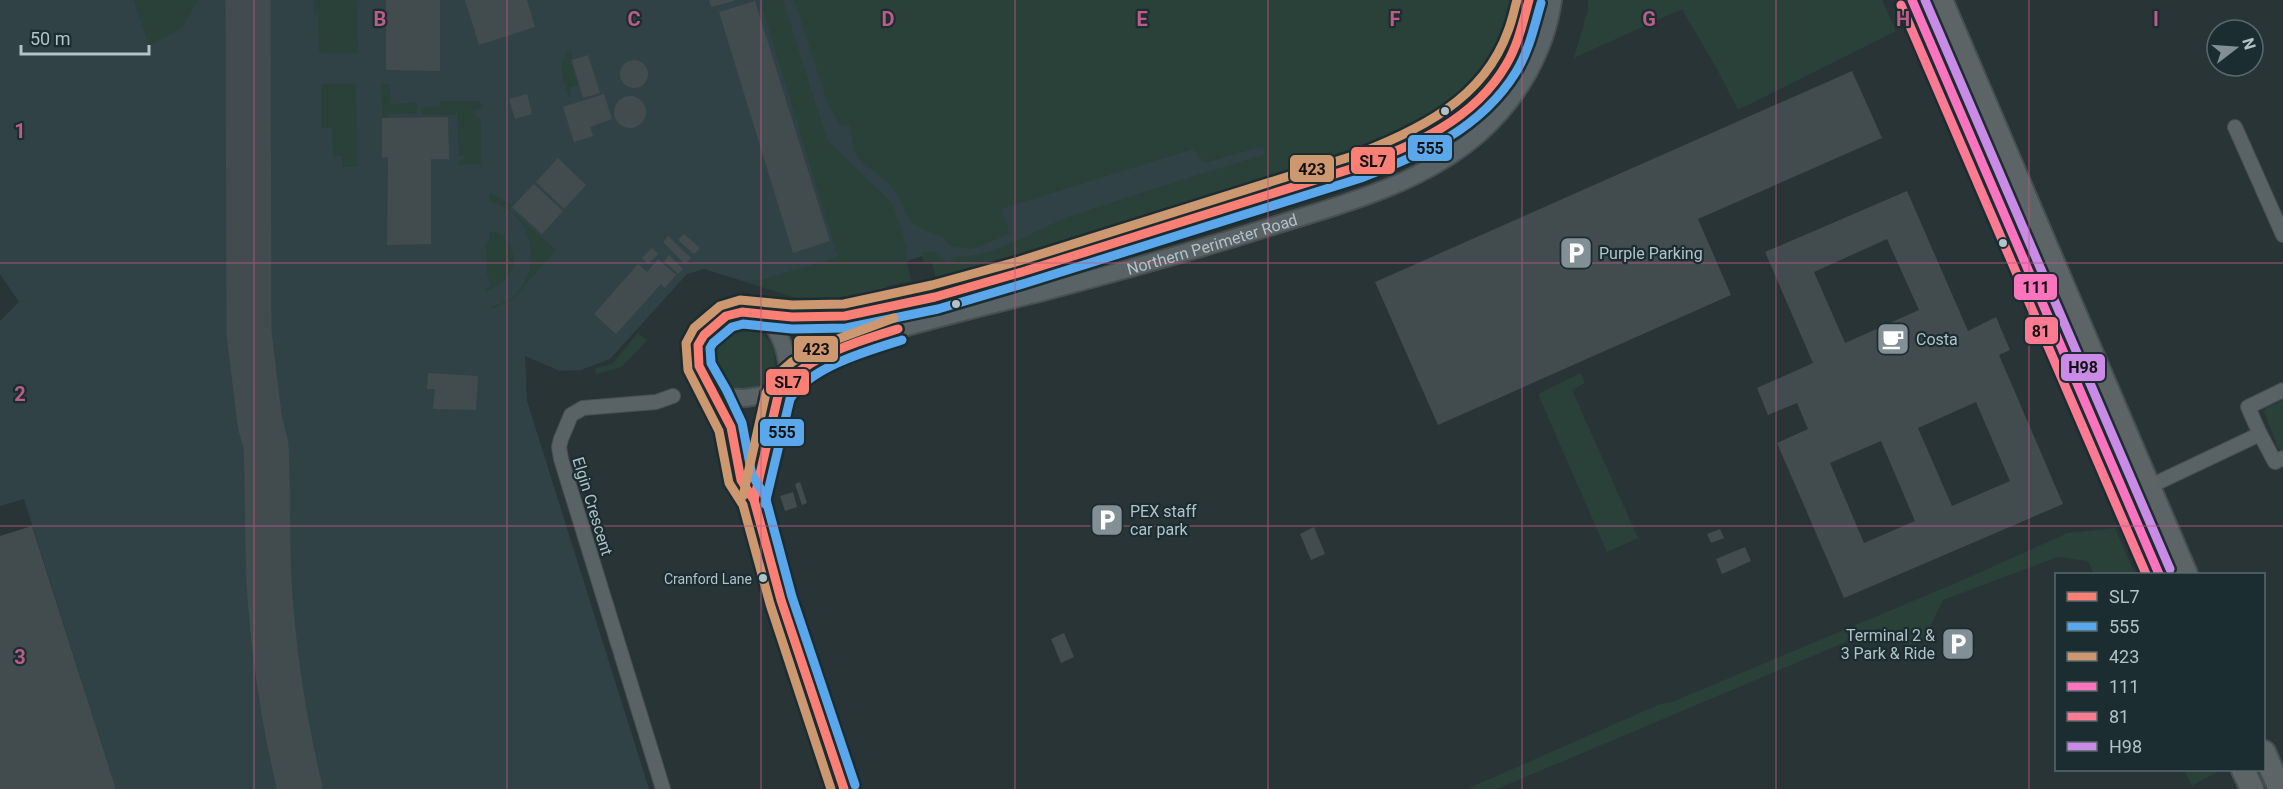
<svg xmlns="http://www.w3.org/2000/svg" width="2283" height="789" font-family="Roboto,sans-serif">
	<rect width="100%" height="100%" fill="#293436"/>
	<path fill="#304246" d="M0 0H1477L1409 101 955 271 929 254 909 260 885 288 824 300 794 297 704 269 687 274 610 359 581 370 560 371 525 356 527 401 649 789H116L24 499 0 506V321L19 302 0 274Z"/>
	<g fill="#2a4139">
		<path d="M134 0H198L182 28 149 46Z"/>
		<path d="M313 0H357L358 54 319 53 318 15H314Z"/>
		<path d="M760 0H783L827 140 893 204 908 249 905 251 911 281 824 300 794 297 743 281 761 280 838 257Z"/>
		<path d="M794 0H1517L1502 45 1492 63 1461 100 1407 124 1344 159 943 285 936 279 932 262 924 263 921 253 934 252 949 264 954 257C998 257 1029 232 1069 217 1134 194 1200 175 1265 154L1263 146 1205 163 1193 149 1001 209 1010 234 973 249 950 246C945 233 924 234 912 222 905 213 901 199 894 189 885 176 863 167 856 154 852 147 852 135 850 126L845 124 842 127 828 104Z"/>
		<path d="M1588 0H1882L1896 31 1738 110 1717 69 1682 9 1574 58 1588 10Z"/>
		<path d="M571 50 573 59 570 60 578 85 569 87 571 96 569 97C564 80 555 63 571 50Z"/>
		<path d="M321 84H356L357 167H342V156H333L332 128H321Z"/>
		<path d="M381 84H389L391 104 417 102V113L388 114 390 148 384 149Z"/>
		<path d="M440 101H480L482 107 474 111 477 119 481 118V163L459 165V161L464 159V155L459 156 457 115 422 114 421 108 440 106Z"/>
		<path d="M490 193 512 205 509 209 556 250 512 300 492 309 491 307C497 305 504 303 509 300 547 273 533 210 489 201Z"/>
		<path d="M489 232C497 231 500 233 505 239 524 259 510 284 486 291L485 288 491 286 488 275 487 276 486 242H489Z"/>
		<circle cx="742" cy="360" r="33"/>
		<path d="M638 333 647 340 622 367 596 374 595 368 612 364Z"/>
		<path d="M1581 373 1585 383 1572 390 1638 538 1607 552 1538 394Z"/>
		<path d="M2283 400V451L2278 448 2264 411 2266 408Z"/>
		<path d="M2115 528 2135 574H2094L2088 561 2058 557 1943 600 1923 641 1907 646 1879 628 1497 789H1467L1660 704 1672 702 1956 583 2068 533Z"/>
		<path d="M2184 770H2218L2219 771 2192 786Z"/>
	</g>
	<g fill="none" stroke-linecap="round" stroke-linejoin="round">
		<path stroke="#424c4f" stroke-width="45" d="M248 0 249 333 260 423 266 445C268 491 267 536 269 582 273 651 284 722 300 789"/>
	</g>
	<g fill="#424c4e" fill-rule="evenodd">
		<path d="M386 0H440V71L386 70Z"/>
		<path d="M465 0H527L535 27 479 45Z"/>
		<path d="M709 0H734V1L711 7Z"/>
		<path d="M755 1 830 241 793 253 719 12Z"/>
		<path d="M588 55 600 93 583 98 572 60Z"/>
		<circle cx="634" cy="74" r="14"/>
		<path d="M1852 71 1882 138 1698 219 1731 295 1438 425 1375 282Z"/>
		<path d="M527 94 532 114 515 119 509 99Z"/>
		<path d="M604 94 612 119 590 127 593 136 574 142 563 107Z"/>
		<circle cx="630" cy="112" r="16"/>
		<path d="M448 117 449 159H431V244L387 245 388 157 382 158V118Z"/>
		<path d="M558 158 586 185 564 209 536 182Z"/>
		<path d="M534 184 563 211 542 234 512 207Z"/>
		<path d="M1907 191 1968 331 1996 317 2010 350 1999 355 2063 504 1844 598 1777 443 1808 429 1797 403 1768 415 1757 388 1813 363 1765 252ZM1887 239 1919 310 1845 343 1814 272ZM1976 402 2010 481 1952 506 1918 428ZM1881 441 1915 521 1864 543 1830 463Z"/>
		<path d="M684 234 700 248 694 254 678 240Z"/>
		<path d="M668 236 691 258 685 264 663 242Z"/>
		<path d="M652 248 658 254 648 264 642 258Z"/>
		<path d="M669 255 683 269 678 274 664 261Z"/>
		<path d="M658 259 676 275 665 288 661 284 616 334 594 314 638 264 647 272Z"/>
		<path d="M428 373 478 376 476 410 433 409 435 389H427Z"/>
		<path d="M800 482 807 503 802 505 795 484Z"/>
		<path d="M793 492 797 507 785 511 780 496Z"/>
		<path d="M32 526 116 789H0V536Z"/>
		<path d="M1314 527 1325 554 1311 560 1300 534Z"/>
		<path d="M1720 529 1724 538 1711 543 1707 534Z"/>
		<path d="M1745 547 1751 561 1722 574 1716 559Z"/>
		<path d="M1064 633 1074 657 1061 663 1051 639Z"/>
	</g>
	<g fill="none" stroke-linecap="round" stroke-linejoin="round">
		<g stroke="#474f51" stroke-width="16">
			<g id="minor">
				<path d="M2235 127 2283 235"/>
				<path d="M2283 390 2248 407 2260 434 2275 462 2283 458"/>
				<path d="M2125 498 2260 434"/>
				<path d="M663 789 561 459 559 447 561 439 571 415 583 408 656 402 673 396"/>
			</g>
		</g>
		<g stroke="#474f51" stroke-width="20">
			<g id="tertiary">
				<path d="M767 315C783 339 787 352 789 380"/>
				<path id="s1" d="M717 397 745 398 779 393C802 363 841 348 876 336 931 319 987 306 1043 292 1122 271 1201 249 1279 224 1348 203 1425 182 1480 133 1518 99 1546 51 1553 0"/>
				<path d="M754 500 762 476 764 452 775 415 779 393"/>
				<path d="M844 789 781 600 754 500 741 480 731 427 717 397 704 378 699 366 698 345 704 335 726 316 742 312 792 317 845 316 935 297 1022 272 1357 167C1445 134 1510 102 1529 0"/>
			</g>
		</g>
		<g stroke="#464f51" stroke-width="26">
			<g id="trunk">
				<path d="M1912 0 2159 574"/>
				<path d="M1941 0 2186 574"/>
				<path d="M2264 752 2280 789"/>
				<path d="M2243 770 2252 789"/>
			</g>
		</g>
		<use href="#minor" stroke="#596264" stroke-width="14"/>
		<use href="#tertiary" stroke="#596264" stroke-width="16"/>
		<use href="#trunk" stroke="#5c6465" stroke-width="22"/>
		<g stroke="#1c2d31" stroke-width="14">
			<g id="bus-1">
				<path d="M754 500 778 396C795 359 862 340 898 329"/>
				<path d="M844 789 781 600 754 500 741 480 731 427 699 366 698 345 704 335 726 316 742 312 792 317 845 316 935 297 1022 272 1357 167C1414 145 1474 120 1506 65 1518 45 1523 22 1529 0"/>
			</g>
		</g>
		<g stroke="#1c2d31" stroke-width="14">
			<g id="bus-2">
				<path d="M765 504 790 399C810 367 867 351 902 340"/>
				<path d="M855 785 792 597 765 496 752 475 742 423 727 391 711 363 710 348 713 343 732 327 743 324 792 329 846 328 938 309 1026 283 1361 178C1421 155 1481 129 1516 72 1529 51 1534 27 1541 3"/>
			</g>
		</g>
		<g stroke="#1c2d31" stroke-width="14">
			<g id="bus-3">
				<path d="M743 496 766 393 777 375 792 362 827 343 894 318"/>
				<path d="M831 789 770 604 743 505 729 483 719 431 688 370 686 343 694 328 720 306 740 300 792 305 844 304 932 285 1019 261 1353 156C1418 130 1483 101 1508 31 1512 21 1514 10 1517 0"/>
			</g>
		</g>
		<g stroke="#1c2d31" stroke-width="14">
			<path id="bus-4" d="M1912 0 2159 574"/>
		</g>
		<g stroke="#1c2d31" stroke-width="14">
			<path id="bus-5" d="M1901 5 2146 574"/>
		</g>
		<g stroke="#1c2d31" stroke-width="14">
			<path id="bus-6" d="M1925 0 2170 569"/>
		</g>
		<use href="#bus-1" stroke="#fc7f75" stroke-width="9"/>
		<use href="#bus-2" stroke="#5aa8eb" stroke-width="9"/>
		<use href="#bus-3" stroke="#cd976f" stroke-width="9"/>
		<use href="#bus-4" stroke="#fc73be" stroke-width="9"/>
		<use href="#bus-5" stroke="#fe7a93" stroke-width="9"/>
		<use href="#bus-6" stroke="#ca8be6" stroke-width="9"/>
	</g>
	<path fill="none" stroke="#bc5c87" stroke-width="1.5" stroke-opacity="0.55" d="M254 0V789M507 0V789M761 0V789M1015 0V789M1268 0V789M1522 0V789M1776 0V789M2029 0V789M0 263H2283M0 526H2283"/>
	<defs>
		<g id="parking-square" transform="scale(1.725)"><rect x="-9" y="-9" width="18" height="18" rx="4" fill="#829095" stroke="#1c2d31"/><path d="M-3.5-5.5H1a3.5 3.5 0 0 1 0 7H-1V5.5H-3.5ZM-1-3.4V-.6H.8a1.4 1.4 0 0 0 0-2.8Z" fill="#fff"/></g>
		<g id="cafe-square" transform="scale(1.725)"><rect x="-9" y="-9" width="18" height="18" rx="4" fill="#829095" stroke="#1c2d31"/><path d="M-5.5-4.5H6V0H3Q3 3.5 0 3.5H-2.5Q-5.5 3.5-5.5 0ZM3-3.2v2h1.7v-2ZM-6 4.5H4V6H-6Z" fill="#fff"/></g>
	</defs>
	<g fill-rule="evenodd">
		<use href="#parking-square" x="1576" y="253"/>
		<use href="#cafe-square" x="1893" y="339"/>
		<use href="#parking-square" x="1107" y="520"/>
		<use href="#parking-square" x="1958" y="644"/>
	</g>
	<g fill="#b2c2c8" stroke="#1c2d31" stroke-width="2">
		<circle cx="1445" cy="111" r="5"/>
		<circle cx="2003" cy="243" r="5"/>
		<circle cx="956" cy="304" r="5"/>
		<circle cx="763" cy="578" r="5"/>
	</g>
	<g text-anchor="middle" stroke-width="4.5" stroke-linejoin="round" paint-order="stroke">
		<g font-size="14" fill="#b2c2c8" stroke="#1c2d31" text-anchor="end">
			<text x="752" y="584">Cranford Lane</text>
		</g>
		<g font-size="16" fill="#b2c2c8" stroke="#1c2d31">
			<text dy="6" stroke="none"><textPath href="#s1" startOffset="525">Northern Perimeter Road</textPath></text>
			<text transform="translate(593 506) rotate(73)" y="6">Elgin Crescent</text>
		</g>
		<g font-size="16" fill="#b2c2c8" stroke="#1c2d31" text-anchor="start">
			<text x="1599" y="259">Purple Parking</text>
			<text x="1916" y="345">Costa</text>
			<text x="1130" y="517">PEX staff<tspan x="1130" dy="18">car park</tspan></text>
			<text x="1935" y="641" text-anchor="end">Terminal 2 &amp;<tspan x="1935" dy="18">3 Park &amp; Ride</tspan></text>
		</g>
	</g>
	<g font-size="20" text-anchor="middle" font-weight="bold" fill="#bc5c87" stroke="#1c2d31" stroke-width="4.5" stroke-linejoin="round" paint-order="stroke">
		<text x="380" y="26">B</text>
		<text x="634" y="26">C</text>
		<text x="888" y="26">D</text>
		<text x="1142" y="26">E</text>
		<text x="1395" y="26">F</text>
		<text x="1649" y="26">G</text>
		<text x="1903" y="26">H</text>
		<text x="2156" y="26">I</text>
		<text x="20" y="138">1</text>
		<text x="20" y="401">2</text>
		<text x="20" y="664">3</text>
	</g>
	<g stroke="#1c2d31" stroke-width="2">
		<rect x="1407" y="134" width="46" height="28" rx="6" fill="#5aa8eb"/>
		<rect x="1350" y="146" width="46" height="29" rx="6" fill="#fc7f75"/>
		<rect x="1289" y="154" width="46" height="29" rx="6" fill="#cd976f"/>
		<rect x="2013" y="273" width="45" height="28" rx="6" fill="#fc73be"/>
		<rect x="2024" y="316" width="35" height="29" rx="6" fill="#fe7a93"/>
		<rect x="793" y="335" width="46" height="28" rx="6" fill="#cd976f"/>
		<rect x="2060" y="353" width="46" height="29" rx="6" fill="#ca8be6"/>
		<rect x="765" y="368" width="45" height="28" rx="6" fill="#fc7f75"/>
		<rect x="759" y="418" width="46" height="29" rx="6" fill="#5aa8eb"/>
	</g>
	<g font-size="16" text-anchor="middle" font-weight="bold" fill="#111">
		<text x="1430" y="154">555</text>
		<text x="1373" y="167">SL7</text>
		<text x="1312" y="175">423</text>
		<text x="2036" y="293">111</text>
		<text x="2041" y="337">81</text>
		<text x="816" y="355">423</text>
		<text x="2083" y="373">H98</text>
		<text x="788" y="388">SL7</text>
		<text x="782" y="438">555</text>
	</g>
	<rect x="2055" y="573" width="210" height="198" fill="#1c2d31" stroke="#58696d" stroke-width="1.5"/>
	<rect x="2067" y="592" width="30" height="9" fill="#fc7f75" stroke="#58696d" stroke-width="1.5"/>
	<text x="2109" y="603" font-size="18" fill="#b2c2c8">SL7</text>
	<rect x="2067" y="622" width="30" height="9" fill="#5aa8eb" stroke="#58696d" stroke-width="1.5"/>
	<text x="2109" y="633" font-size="18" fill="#b2c2c8">555</text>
	<rect x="2067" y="652" width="30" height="9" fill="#cd976f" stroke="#58696d" stroke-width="1.5"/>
	<text x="2109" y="663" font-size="18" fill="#b2c2c8">423</text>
	<rect x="2067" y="682" width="30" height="9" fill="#fc73be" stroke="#58696d" stroke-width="1.5"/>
	<text x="2109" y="693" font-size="18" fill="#b2c2c8">111</text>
	<rect x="2067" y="712" width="30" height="9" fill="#fe7a93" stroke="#58696d" stroke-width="1.5"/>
	<text x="2109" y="723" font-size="18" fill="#b2c2c8">81</text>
	<rect x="2067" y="742" width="30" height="9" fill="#ca8be6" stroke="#58696d" stroke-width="1.5"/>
	<text x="2109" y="753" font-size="18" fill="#b2c2c8">H98</text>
	<g transform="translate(2235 48) rotate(73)"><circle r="28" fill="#1c2d31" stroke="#58696d" stroke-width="1.5"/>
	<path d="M0-4.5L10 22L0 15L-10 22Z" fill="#829095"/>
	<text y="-9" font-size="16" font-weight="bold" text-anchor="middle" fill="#b2c2c8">N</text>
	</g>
	<path d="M21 45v9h128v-9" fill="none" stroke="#b2c2c8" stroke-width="3"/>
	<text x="30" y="45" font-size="18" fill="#b2c2c8" stroke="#1c2d31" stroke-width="4.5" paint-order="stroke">50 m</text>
</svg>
